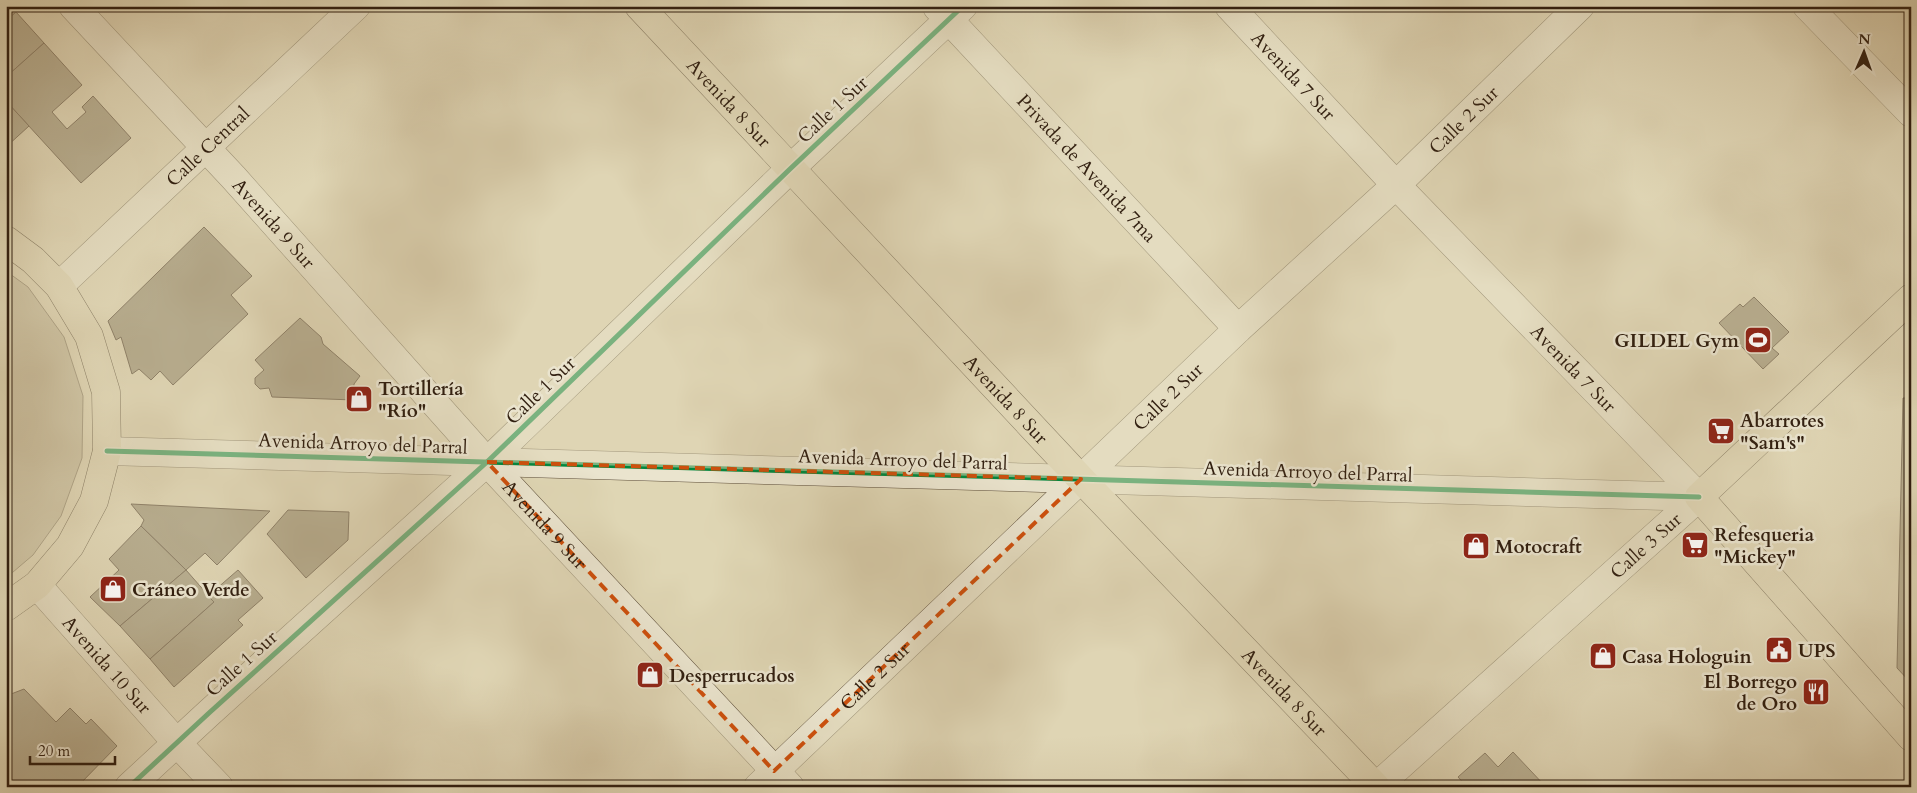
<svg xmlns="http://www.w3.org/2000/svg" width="1917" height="793" font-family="Cardo,serif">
	<rect width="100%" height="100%" fill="#dfd6b4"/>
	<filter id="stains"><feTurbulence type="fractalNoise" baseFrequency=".004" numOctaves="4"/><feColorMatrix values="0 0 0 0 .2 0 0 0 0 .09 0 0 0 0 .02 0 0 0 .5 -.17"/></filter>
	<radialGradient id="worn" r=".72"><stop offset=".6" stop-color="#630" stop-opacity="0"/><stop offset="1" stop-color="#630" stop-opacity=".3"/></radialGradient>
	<path fill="#c1b798" stroke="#796b54" d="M6 271 28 287 64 337 83 396 82 458 61 516 33 555 6 578Z"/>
	<g fill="#8b7e65" stroke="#311f10">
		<path d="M6 6H11L16 12 6 21Z"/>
		<path d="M16 12 44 43 6 77V21Z"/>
		<path d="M44 43 82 85 52 112 67 129 86 112 82 107 93 96 131 138 81 183 6 101V77Z"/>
		<path d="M6 101 29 126 6 147Z"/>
		<path d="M204 227 252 276 231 295 248 314 173 385 160 371 151 380 139 369 132 374 121 337 116 340 108 321Z"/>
		<path d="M1754 297 1789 332 1772 348 1779 354 1763 369 1719 323 1740 304 1743 307Z"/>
		<path d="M300 318 321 337 323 344 360 376 354 384V400L272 397 269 388 260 389 255 384V378L264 370 255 360Z"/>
		<path d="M1903 398H1911V683L1897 668Z"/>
		<path d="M131 504 270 511 217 565 205 553 186 570 141 526 144 520Z"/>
		<path d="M288 510 349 512 348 540 306 578 267 534Z"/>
		<path d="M141 526 186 570 120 626 90 597 119 570 109 559Z"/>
		<path d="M186 570 214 602 150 659 120 626Z"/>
		<path d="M238 570 263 598 238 620 243 625 174 687 150 659 214 602 208 596Z"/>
		<path d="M24 689 56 722 70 708 86 724 91 719 117 746 77 787H16L6 777V769L11 765 6 760V696Z"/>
		<path d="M1513 752 1546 787H1467L1458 777 1485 753 1498 767Z"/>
	</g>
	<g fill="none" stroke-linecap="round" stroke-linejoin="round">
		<g stroke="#5c4d39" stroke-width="29">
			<g id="minor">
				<path id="s1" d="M73 6 234 178 487 462 790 787"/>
				<path id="s2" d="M1229 6 1396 185 1699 497"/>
				<path d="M1807 6 1911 113"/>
				<path id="s3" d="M937 7 1238 329"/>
				<path id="s4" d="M59 286 356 6"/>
				<path d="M107 451 1699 497"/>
				<path id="s5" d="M37 585 176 742 219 787"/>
				<path d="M129 787 209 713 487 462 790 169 963 6"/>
				<path id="s6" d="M758 787 1238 329 1396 185 1580 6"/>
				<path id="s7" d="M1376 787 1699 497"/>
			</g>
		</g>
		<g stroke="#311f10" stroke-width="29">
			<g id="major">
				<path id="s8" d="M639 6 1081 479 1376 787"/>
				<path d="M6 240 33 260 59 286 89 336 106 392 107 451 94 501 70 546 37 585 6 607"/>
				<path d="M1911 298 1699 497 1911 737"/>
			</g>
		</g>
		<use href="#minor" stroke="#eae4ce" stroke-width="28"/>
		<use href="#major" stroke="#dfd6b4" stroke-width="28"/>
		<g stroke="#eae4ce" stroke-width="8">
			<g id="cycleway">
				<path d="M107 451 1699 497"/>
				<path d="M129 787 209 713 487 462 790 169 963 6"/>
			</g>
		</g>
		<use href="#cycleway" stroke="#00873e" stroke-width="5"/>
	</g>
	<path d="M0 0H1917V793H0ZM487 462 1081 479 774 771Z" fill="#dfd6b4" fill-opacity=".55" fill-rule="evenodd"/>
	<path fill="none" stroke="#cd500d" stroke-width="4" stroke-dasharray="10 6" stroke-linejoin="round" d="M487 462 1081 479 774 771Z"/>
	<defs>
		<g id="stadium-square" transform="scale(1.4375)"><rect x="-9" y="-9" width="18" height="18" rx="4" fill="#8f2418" stroke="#eae4ce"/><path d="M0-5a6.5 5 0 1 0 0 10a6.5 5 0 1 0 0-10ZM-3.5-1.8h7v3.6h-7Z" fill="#fff"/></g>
		<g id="shop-square" transform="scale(1.4375)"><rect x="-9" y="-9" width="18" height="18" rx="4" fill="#8f2418" stroke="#eae4ce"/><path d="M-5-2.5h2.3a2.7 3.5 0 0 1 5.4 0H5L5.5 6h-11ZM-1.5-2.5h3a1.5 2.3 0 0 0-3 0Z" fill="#fff"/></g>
		<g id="supermarket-square" transform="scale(1.4375)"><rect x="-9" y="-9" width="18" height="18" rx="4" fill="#8f2418" stroke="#eae4ce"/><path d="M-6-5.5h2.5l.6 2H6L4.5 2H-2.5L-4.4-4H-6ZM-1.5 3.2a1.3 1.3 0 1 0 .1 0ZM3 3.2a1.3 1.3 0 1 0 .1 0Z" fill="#fff"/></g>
		<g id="civic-square" transform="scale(1.4375)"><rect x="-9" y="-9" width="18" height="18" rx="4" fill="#8f2418" stroke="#eae4ce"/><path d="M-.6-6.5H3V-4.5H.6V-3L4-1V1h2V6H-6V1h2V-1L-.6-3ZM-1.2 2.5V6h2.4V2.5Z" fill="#fff"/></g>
		<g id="restaurant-square" transform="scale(1.4375)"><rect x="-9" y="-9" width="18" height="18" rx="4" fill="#8f2418" stroke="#eae4ce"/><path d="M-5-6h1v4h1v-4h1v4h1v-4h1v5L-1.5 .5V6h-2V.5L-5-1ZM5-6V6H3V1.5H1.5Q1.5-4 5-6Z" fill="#fff"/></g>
	</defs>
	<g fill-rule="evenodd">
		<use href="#stadium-square" x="1758" y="340"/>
		<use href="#shop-square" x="359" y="399"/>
		<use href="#supermarket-square" x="1721" y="431"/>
		<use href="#supermarket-square" x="1695" y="545"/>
		<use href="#shop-square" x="1476" y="546"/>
		<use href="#shop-square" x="113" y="589"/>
		<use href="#civic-square" x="1779" y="650"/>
		<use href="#shop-square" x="1603" y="656"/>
		<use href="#shop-square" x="650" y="675"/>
		<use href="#restaurant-square" x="1816" y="692"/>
	</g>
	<g text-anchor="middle" stroke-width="5" stroke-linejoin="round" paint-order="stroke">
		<g font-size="19" fill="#311f10" stroke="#eae4ce">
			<text dy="7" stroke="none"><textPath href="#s2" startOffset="95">Avenida 7 Sur</textPath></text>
			<text dy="7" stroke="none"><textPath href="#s8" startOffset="132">Avenida 8 Sur</textPath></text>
			<text transform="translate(832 109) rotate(-43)" y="7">Calle 1 Sur</text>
			<text dy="7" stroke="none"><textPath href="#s6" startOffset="971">Calle 2 Sur</textPath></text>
			<text dy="7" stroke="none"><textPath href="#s4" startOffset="204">Calle Central</textPath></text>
			<text dy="7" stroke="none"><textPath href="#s3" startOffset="220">Privada de Avenida 7ma</textPath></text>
			<text dy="7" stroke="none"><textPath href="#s1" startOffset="296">Avenida 9 Sur</textPath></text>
			<text dy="7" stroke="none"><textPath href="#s2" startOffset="500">Avenida 7 Sur</textPath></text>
			<text transform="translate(540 390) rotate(-44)" y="7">Calle 1 Sur</text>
			<text dy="7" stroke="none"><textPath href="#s6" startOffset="566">Calle 2 Sur</textPath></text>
			<text dy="7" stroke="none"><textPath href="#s8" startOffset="538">Avenida 8 Sur</textPath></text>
			<text transform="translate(363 443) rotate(2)" y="7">Avenida Arroyo del Parral</text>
			<text transform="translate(903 459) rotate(2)" y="7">Avenida Arroyo del Parral</text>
			<text transform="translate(1308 471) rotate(2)" y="7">Avenida Arroyo del Parral</text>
			<text dy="7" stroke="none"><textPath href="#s1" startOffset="701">Avenida 9 Sur</textPath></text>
			<text dy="7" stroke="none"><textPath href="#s7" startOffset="362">Calle 3 Sur</textPath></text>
			<text transform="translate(241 663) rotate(-42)" y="7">Calle 1 Sur</text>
			<text dy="7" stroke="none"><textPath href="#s5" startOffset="106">Avenida 10 Sur</textPath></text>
			<text dy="7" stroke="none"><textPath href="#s6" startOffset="161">Calle 2 Sur</textPath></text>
			<text dy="7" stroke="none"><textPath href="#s8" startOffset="942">Avenida 8 Sur</textPath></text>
		</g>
		<g font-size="19" font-weight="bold" fill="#311f10" stroke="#eae4ce" text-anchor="start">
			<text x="1739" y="347" text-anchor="end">GILDEL Gym</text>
			<text x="378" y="395">Tortillería<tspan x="378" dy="22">"Río"</tspan></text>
			<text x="1740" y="427">Abarrotes<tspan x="1740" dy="22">"Sam's"</tspan></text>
			<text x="1714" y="541">Refesqueria<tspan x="1714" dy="22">"Mickey"</tspan></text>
			<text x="1495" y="553">Motocraft</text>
			<text x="132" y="596">Cráneo Verde</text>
			<text x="1798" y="657">UPS</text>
			<text x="1622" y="663">Casa Hologuin</text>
			<text x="669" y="682">Desperrucados</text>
			<text x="1797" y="688" text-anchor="end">El Borrego<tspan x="1797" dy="22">de Oro</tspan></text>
		</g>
	</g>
	<rect width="1917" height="793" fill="none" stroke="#dfd6b4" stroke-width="25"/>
	<rect x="8" y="8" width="1902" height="778" fill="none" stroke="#311f10" stroke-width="2.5"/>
	<rect x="12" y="12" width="1892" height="768" fill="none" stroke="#311f10"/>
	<g transform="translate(1864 52) rotate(2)" stroke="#eae4ce" stroke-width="4" paint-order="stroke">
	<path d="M0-4L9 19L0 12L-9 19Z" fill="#311f10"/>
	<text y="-8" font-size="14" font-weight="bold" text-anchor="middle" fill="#311f10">N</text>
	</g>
	<path d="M30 756v8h85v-8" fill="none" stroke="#311f10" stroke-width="2.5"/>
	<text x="38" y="756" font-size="15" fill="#311f10" stroke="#eae4ce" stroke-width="4" paint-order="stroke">20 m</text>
	<rect width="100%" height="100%" filter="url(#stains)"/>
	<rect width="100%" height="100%" fill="url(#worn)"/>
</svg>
